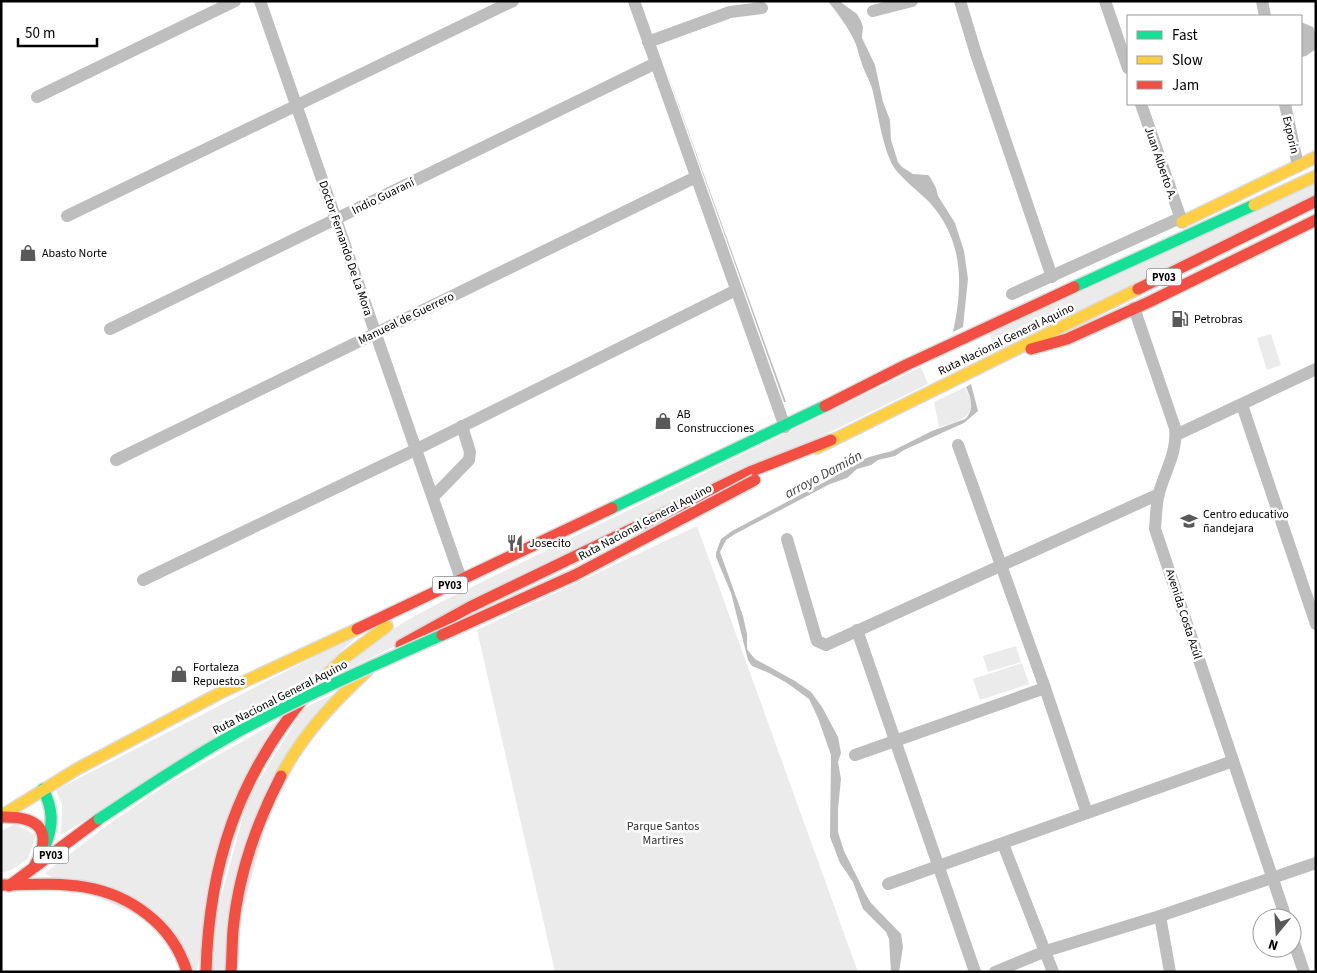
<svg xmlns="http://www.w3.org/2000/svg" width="1317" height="973" font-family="'Source Sans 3',sans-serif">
	<rect width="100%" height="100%" fill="#fff"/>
	<g fill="#ebebeb">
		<path d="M1316 182V196L996 352 989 334Z"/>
		<path d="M1271 334 1281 365 1267 370 1257 338Z"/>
		<path d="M921 367 928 384 330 678 377 640 404 622 437 604Z"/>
		<path d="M965 387C967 392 970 397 971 402 973 420 952 423 939 427L934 402Z"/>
		<path d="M697 526 858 972H555L477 630Z"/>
		<path d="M360 633 303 688 61 835 62 805 56 790Z"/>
		<path d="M1016 646 1021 662 988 672 983 656Z"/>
		<path d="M1022 663 1029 684 980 700 973 679Z"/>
		<path d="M334 694 283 761 226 972H213L215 920 248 798 304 708Z"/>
		<path d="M278 721 264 742 196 972 169 929 45 874 46 872 109 824 169 783Z"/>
		<path d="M15 824 36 835 28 859 11 870 1 873V831Z"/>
	</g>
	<g fill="#bdbdbd">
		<path d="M828 1H839L857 14 861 21 863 27 862 38 875 65 883 102 890 120 891 140 898 162 902 167 913 174 928 175 930 177 936 188 938 196 955 223 964 251 968 279 963 327 953 332C963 286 964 241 930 203 920 192 896 175 891 162 882 143 878 114 873 92 871 83 865 73 862 64 859 57 858 49 855 42 848 27 838 14 828 1Z"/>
		<path d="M1301 22 1313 27 1316 35V49L1306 56 1301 57Z"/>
		<path d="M659 50 786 402H784Z"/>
		<path d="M971 384 978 411 964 423 904 450 895 456 878 460 871 465 857 469 847 478 830 484 735 534 726 540 720 552 743 616 747 634V649L750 653 755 659 795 681 811 692 822 707 838 737 841 753 838 762 841 779 838 809V832L844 851 866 895 871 903 901 934 903 947 899 972H891L889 939 886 932 863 909 853 882 840 863 830 837 831 755 818 718 809 699 787 683 769 673 752 666 748 660 731 593 716 557V553L721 539 732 531 832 478 839 470 869 457 892 451 932 431 965 419C975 409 971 398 966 387Z"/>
	</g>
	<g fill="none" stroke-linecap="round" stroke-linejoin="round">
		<g stroke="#dbdbdb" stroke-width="14">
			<g id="fast">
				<path d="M1074 287 1254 205"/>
				<path d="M612 508 825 406"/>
				<path d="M43 789C53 809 54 825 45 846"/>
			</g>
		</g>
		<g stroke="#dbdbdb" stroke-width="14">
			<g id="slow">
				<path d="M1254 205 1316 176"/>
				<path d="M1182 222 1316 157"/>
				<path d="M817 448 1138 289"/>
				<path d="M308 693 343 659 387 626"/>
				<path d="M281 776C302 735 334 702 367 671"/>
				<path d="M1 816 77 769 222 692 357 629"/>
			</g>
		</g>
		<g stroke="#dbdbdb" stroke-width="14">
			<g id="jam">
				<path d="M1138 289 1316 201"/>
				<path d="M1031 349 1067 339 1149 302 1316 220"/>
				<path d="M825 406 904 366 1074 287"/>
				<path d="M357 629 612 508"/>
				<path d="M401 645 470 607 752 471 831 440"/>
				<path d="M1 817C40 816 54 831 34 867"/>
				<path d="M1 885C56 884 103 879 148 915 167 930 180 949 187 972"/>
				<path d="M9 886 99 819"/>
				<path d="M206 972C209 863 238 777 308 693"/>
				<path d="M231 972C232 958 232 944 233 930 238 875 256 824 281 776"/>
			</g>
		</g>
		<g stroke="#bebebe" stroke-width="12">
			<path d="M260 1 461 579"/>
			<path d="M634 1 785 427"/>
			<path d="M960 1 976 54 1052 277"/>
			<path d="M1105 1 1128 68"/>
			<path d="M1262 1 1265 16"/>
			<path d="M873 11 912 1"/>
			<path d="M648 42 730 12 762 8"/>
			<path d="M37 97 235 1"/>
			<path d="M1141 104 1182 222"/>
			<path d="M1285 104 1298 166"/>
			<path d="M67 216 513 1"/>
			<path d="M1012 294 1180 218"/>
			<path d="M1134 308 1175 428C1178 451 1165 471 1159 493 1156 505 1156 517 1155 529L1286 918"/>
			<path d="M110 329 656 63"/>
			<path d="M1242 405 1316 624"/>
			<path d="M1176 435 1316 369"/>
			<path d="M958 445 1045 688 1087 813"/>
			<path d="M116 460 696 177"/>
			<path d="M433 497 469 460 470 452 462 426"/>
			<path d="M787 539 817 641 826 645 1159 494"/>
			<path d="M143 580 415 450 736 290"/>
			<path d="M857 630 975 972"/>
			<path d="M855 755 1045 688"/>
			<path d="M1003 844 1053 972"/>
			<path d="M888 884 1233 761"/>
			<path d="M1160 916 1170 972"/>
			<path d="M1292 937 1304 972"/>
			<path d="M995 972 1046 951 1160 916 1316 863"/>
		</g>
		<use href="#fast" stroke="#16e098" stroke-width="11"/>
		<use href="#slow" stroke="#ffcf43" stroke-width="11"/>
		<use href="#jam" stroke="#f24e42" stroke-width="11"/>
		<g stroke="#dbdbdb" stroke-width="14" stroke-linecap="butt">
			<path id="fast-bridge" d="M99 819C143 790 187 760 234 734 301 697 372 666 442 635"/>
		</g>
		<g stroke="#dbdbdb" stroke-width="14" stroke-linecap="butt">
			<path id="jam-bridge" d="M442 635 575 575 755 480"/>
		</g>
		<use href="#fast-bridge" stroke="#16e098" stroke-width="11"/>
		<use href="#jam-bridge" stroke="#f24e42" stroke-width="11"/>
	</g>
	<defs>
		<g id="shop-bare" transform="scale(1.35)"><path d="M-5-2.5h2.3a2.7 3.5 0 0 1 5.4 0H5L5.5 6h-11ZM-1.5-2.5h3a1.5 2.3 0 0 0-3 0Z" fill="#595959" stroke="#fff" stroke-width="2.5" paint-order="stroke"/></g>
		<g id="fuel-bare" transform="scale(1.35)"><path d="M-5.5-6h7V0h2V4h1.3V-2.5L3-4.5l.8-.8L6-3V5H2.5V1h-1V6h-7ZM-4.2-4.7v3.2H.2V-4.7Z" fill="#595959" stroke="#fff" stroke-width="2.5" paint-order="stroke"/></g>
		<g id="school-bare" transform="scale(1.35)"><path d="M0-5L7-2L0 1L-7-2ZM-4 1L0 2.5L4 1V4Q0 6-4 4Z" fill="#595959" stroke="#fff" stroke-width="2.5" paint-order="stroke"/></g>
		<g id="restaurant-bare" transform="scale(1.35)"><path d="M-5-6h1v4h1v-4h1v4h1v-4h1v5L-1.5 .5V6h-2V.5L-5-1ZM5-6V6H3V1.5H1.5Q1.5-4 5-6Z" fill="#595959" stroke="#fff" stroke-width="2.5" paint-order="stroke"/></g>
	</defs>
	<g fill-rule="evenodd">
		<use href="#shop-bare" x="28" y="253"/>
		<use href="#fuel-bare" x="1180" y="319"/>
		<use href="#shop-bare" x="663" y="421"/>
		<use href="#school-bare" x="1189" y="521"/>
		<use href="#restaurant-bare" x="515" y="543"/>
		<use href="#shop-bare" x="179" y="674"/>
	</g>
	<g text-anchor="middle" stroke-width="5" stroke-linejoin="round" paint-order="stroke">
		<g fill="#fff" stroke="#4c4c4c" stroke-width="1">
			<rect x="1146.5" y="268.5" width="35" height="17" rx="4"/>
			<rect x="432.5" y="576.5" width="35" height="17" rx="4"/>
			<rect x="33.5" y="846.5" width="35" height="17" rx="4"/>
		</g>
		<g font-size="11" font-weight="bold" fill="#000">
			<text x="1164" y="281">PY03</text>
			<text x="450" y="589">PY03</text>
			<text x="51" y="859">PY03</text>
		</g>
		<g font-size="12" fill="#000" stroke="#fff">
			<text transform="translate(1291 135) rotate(77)" y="4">Exporin</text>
			<text transform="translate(1161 163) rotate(71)" y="4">Juan Alberto A.</text>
			<text transform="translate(383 196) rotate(-26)" y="4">Indio Guaraní</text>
			<text transform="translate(346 248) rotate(71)" y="4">Doctor Fernando De La Mora</text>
			<text transform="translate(406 318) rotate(-26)" y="4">Manueal de Guerrero</text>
			<text transform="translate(1006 339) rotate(-26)" y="4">Ruta Nacional General Aquino</text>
			<text transform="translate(645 522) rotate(-28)" y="4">Ruta Nacional General Aquino</text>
			<text transform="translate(1184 614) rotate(72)" y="4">Avenida Costa Azúl</text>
			<text transform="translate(280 697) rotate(-27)" y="4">Ruta Nacional General Aquino</text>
		</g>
		<g font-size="12" fill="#000" stroke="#fff" text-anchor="start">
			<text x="42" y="257">Abasto Norte</text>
			<text x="1194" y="323">Petrobras</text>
			<text x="677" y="418">AB<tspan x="677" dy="14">Construcciones</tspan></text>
			<text x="1203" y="518">Centro educativo<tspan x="1203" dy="14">ñandejara</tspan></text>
			<text x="529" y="547">Josecito</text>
			<text x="193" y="671">Fortaleza<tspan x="193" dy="14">Repuestos</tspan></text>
		</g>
		<g font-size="12" fill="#313131" stroke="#fff">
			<text x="663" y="830">Parque Santos<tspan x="663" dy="14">Martires</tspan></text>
		</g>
		<g font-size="14" font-style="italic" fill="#424242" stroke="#fff">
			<text transform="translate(823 474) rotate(-28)" y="5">arroyo Damián</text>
		</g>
	</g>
	<rect width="1317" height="973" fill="none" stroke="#000000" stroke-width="5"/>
	<rect x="1127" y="15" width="175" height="90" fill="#ffffff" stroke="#999999"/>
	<rect x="1137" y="31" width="25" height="8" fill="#16e098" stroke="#999999"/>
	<text x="1172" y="40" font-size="15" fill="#000000">Fast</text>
	<rect x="1137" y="56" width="25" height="8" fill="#ffcf43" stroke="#999999"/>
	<text x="1172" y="65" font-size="15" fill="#000000">Slow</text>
	<rect x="1137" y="81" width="25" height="8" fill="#f24e42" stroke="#999999"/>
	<text x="1172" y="90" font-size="15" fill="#000000">Jam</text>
	<g transform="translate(1277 933) rotate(198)"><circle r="24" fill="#ffffff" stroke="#999999"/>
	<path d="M0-4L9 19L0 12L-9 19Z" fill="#595959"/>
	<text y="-8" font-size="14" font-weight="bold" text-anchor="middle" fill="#000000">N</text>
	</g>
	<path d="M18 38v8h79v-8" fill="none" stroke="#000000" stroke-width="2.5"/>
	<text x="25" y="38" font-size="15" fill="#000000" stroke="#ffffff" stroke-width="4" paint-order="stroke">50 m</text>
</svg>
